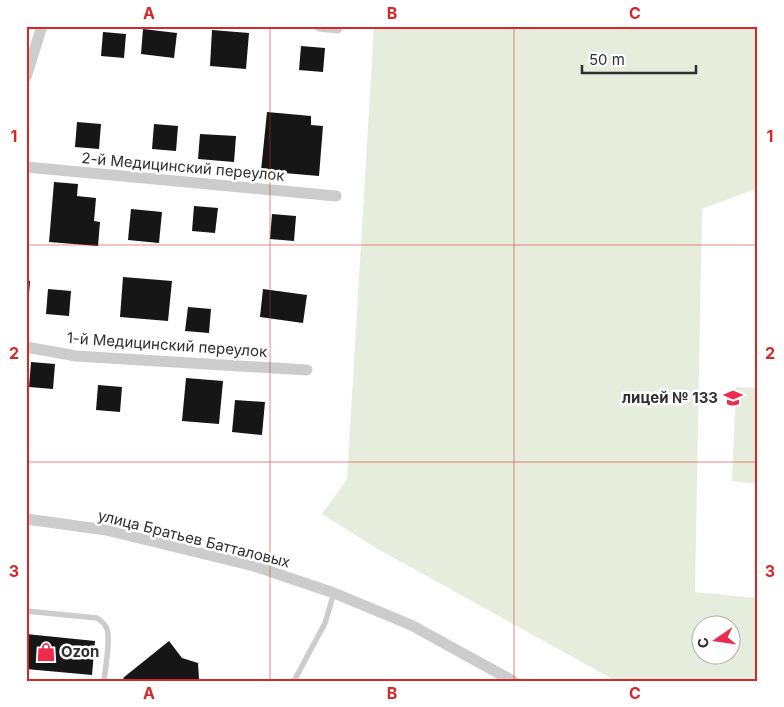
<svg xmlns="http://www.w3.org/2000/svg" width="784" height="707" font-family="Inter,sans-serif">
	<rect width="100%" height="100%" fill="#fff"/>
	<g fill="#e7eddd" fill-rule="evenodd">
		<path d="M374 26H758V188L702 209 695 592 758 598V681H616L374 547 322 514 347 479ZM702 624H732V654H702Z"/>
		<path d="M736 387 758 388V484L732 481Z"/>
	</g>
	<g fill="#161616">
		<path d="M143 29 177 33 174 58 141 54Z"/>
		<path d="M212 30 249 33 246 69 210 66Z"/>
		<path d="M103 32 126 34 124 58 101 56Z"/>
		<path d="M301 46 325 48 323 72 299 70Z"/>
		<path d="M267 112 311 116V125L323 126 319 176 261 171Z"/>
		<path d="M77 122 101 124 99 149 75 147Z"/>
		<path d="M154 124 178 126 176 151 152 149Z"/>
		<path d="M200 134 236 136 234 162 198 159Z"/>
		<path d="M54 182 78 184 77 196 96 198 94 221 100 222 98 246 49 242Z"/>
		<path d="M194 206 218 208 215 233 192 231Z"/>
		<path d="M131 209 162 212 159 243 128 240Z"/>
		<path d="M272 214 296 216 294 241 270 239Z"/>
		<path d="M123 277 172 281 168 321 120 317Z"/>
		<path d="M26 280 30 281 28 308H26Z"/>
		<path d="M48 289 71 291 69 316 46 314Z"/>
		<path d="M263 289 307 295 303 323 260 317Z"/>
		<path d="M188 307 211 309 209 333 185 331Z"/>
		<path d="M31 362 55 364 53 389 29 387Z"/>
		<path d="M186 378 223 381 219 424 182 421Z"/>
		<path d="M98 385 122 387 120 412 96 410Z"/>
		<path d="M235 400 265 402 262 435 232 432Z"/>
		<path d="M26 634 95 641 92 675 26 669Z"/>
		<path d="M169 641 182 658 198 663 199 679 200 681H126L123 678Z"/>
	</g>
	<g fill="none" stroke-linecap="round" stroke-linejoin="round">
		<g stroke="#ccc" stroke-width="5.5">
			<path d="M26 611 97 618C102 621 105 624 107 629 111 640 105 669 104 681"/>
			<path d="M294 681 325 623 334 593"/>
		</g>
		<g stroke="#ccc" stroke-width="11">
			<path d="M320 26 337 28"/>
			<path d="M26 77 42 26"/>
			<path d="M26 167 336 196"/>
			<path d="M26 347 76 356 307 370"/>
			<path d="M26 519 106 530 254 566 334 593 411 625 513 681"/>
		</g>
	</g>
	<path fill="none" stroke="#d62828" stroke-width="1" stroke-opacity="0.55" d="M270 26V681M514 26V681M26 245H758M26 462H758"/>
	<defs>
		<g id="school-bare" transform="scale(1.5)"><path d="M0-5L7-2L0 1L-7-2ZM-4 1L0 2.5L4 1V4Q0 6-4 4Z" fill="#ec2c4c" stroke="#fff" stroke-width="2.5" paint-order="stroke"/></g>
		<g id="shop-bare" transform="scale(1.5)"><path d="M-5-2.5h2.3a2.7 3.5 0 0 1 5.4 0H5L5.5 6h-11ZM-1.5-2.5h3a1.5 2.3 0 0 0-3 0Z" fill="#ec2c4c" stroke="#fff" stroke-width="2.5" paint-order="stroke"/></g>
	</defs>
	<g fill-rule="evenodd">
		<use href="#school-bare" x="733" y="398"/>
		<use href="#shop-bare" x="46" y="652"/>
	</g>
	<g text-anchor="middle" stroke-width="5" stroke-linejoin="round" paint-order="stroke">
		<g font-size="15" fill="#2f2f2f" stroke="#fff">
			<text transform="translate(183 167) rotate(5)" y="5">2-й Медицинский переулок</text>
			<text transform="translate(167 345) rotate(4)" y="5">1-й Медицинский переулок</text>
			<text transform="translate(194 539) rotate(14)" y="5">улица Братьев Батталовых</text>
		</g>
		<g font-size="15" font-weight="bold" fill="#2f2f2f" stroke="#fff" text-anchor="end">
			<text x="718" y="403">лицей № 133</text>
			<text x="61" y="657" text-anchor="start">Ozon</text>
		</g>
	</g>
	<rect width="784" height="707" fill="none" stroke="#ffffff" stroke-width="55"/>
	<g transform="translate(716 640) rotate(257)"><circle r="24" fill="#ffffff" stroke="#acacac"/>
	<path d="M0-4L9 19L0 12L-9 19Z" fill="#ec2c4c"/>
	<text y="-8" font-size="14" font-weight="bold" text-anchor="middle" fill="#2f2f2f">С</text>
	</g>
	<path d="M582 65v8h114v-8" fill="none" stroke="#2f2f2f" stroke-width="2.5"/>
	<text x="589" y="65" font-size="15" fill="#2f2f2f" stroke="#ffffff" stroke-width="4" paint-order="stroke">50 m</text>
	<rect x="28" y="28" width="728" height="652" fill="none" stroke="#d62828" stroke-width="2"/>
	<g font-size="16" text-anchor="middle" font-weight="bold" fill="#d62828">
		<text x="149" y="19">A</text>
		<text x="392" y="19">B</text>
		<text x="635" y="19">C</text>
		<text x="14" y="142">1</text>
		<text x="770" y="142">1</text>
		<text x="14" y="359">2</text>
		<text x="770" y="359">2</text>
		<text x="14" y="577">3</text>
		<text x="770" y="577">3</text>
		<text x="149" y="699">A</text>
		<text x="392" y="699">B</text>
		<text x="635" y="699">C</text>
	</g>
</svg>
